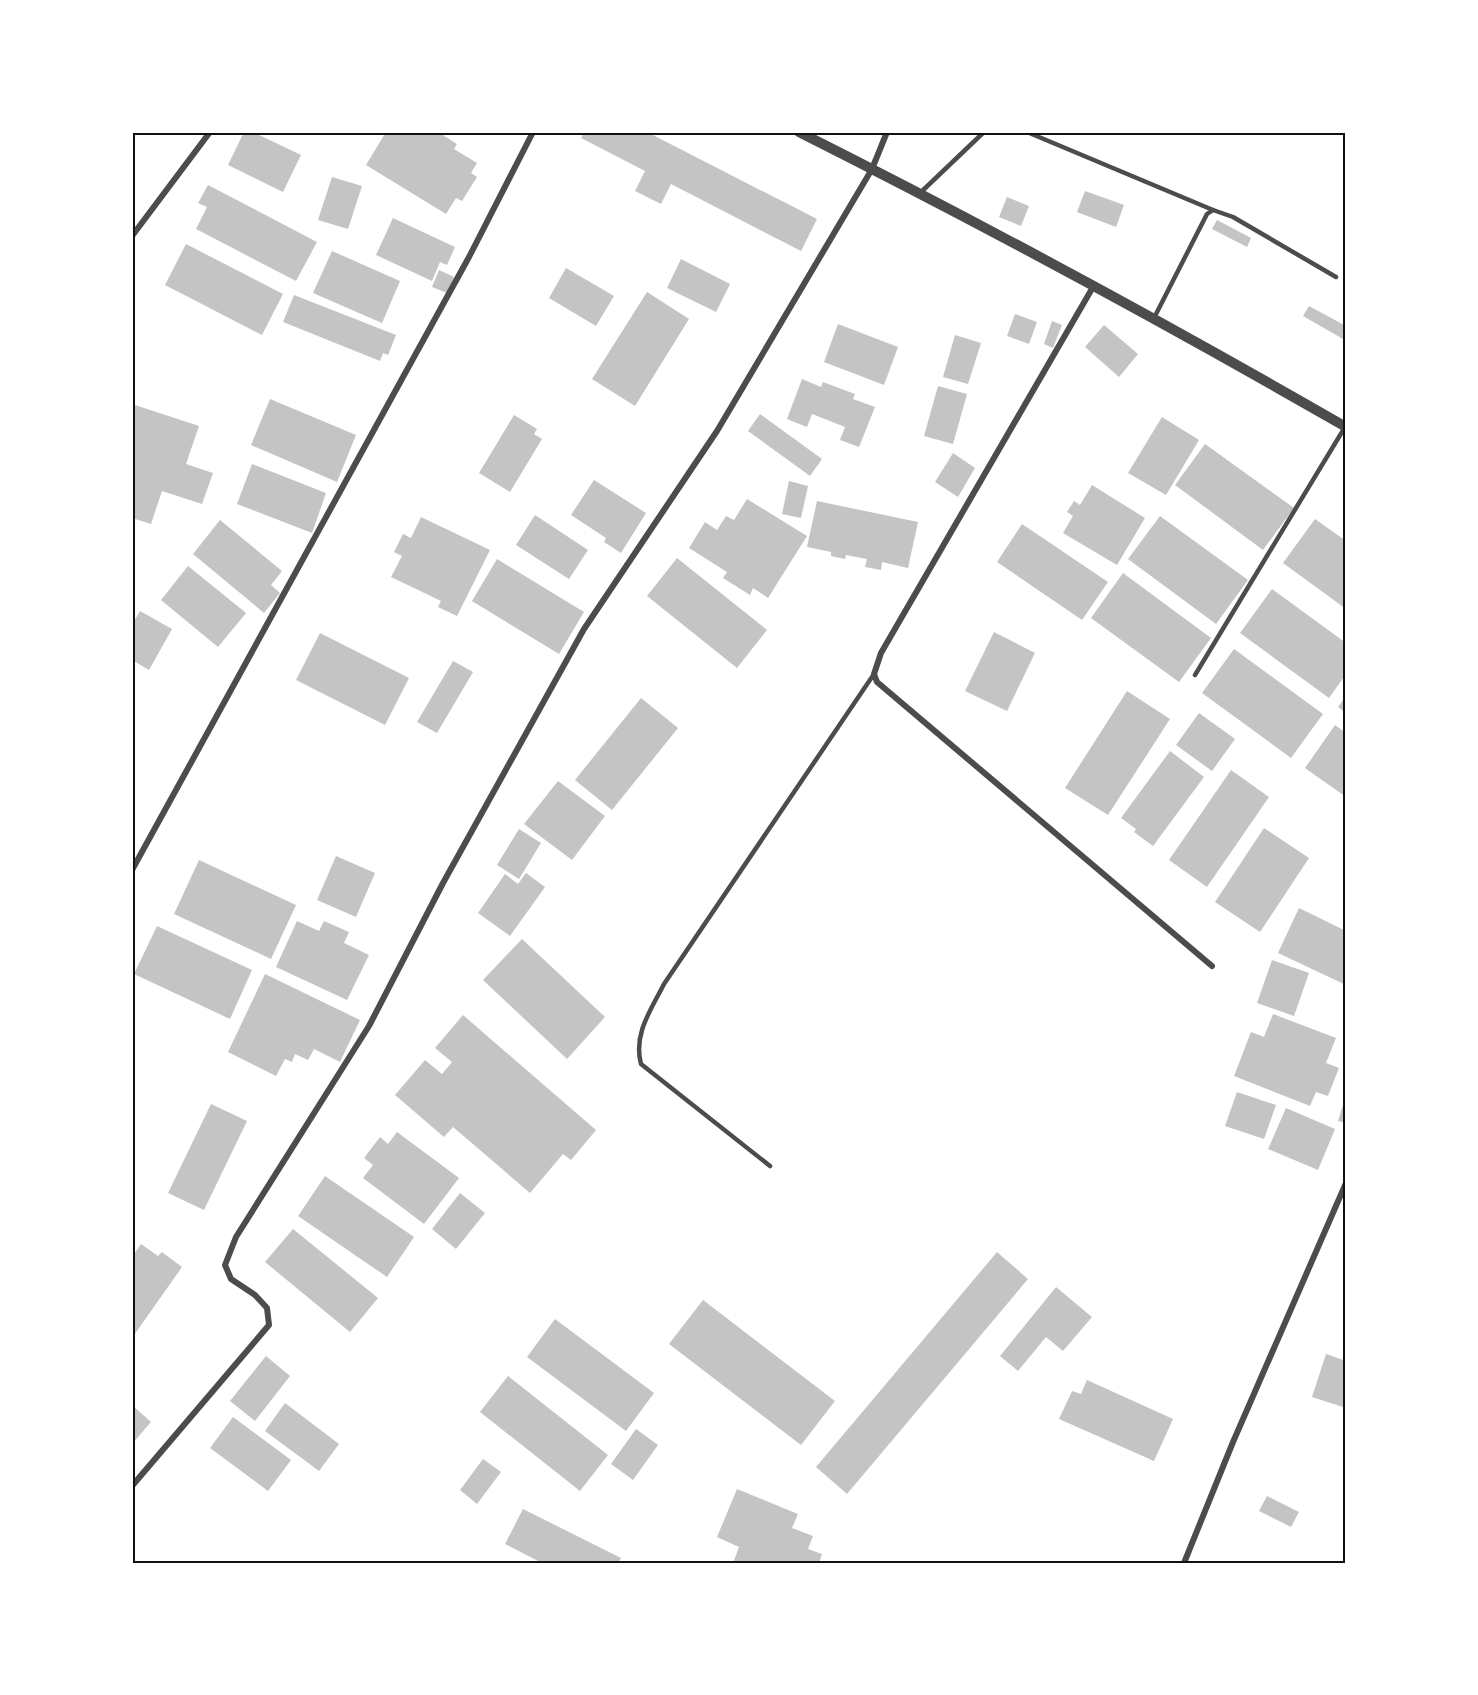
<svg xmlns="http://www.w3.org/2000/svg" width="1478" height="1695" font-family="Raleway,sans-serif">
	<rect width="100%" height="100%" fill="#fff"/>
	<g fill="#c4c4c4">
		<path d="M244 132H253L301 155 283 192 228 165Z"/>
		<path d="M386 132 430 134 438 132 457 144 454 149 477 163 471 173 477 177 462 201 456 198 446 214 366 165Z"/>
		<path d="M584 132H647L817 219 801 251 671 184 661 204 635 191 645 171 581 138Z"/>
		<path d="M332 177 362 186 348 229 318 220Z"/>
		<path d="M208 185 317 242 296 281 196 229 207 207 198 203Z"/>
		<path d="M1085 191 1124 205 1116 227 1077 212Z"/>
		<path d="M1007 197 1029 206 1021 226 999 217Z"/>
		<path d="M393 218 455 247 447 265 440 262 432 281 376 255Z"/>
		<path d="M1217 220 1251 238 1247 247 1212 229Z"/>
		<path d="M186 244 283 294 262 335 165 285Z"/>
		<path d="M332 251 400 281 382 323 313 293Z"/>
		<path d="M681 259 730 284 716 312 667 288Z"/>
		<path d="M566 268 614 296 596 326 549 298Z"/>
		<path d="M439 270 454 277 447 293 432 287Z"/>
		<path d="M647 292 689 319 635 406 592 379Z"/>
		<path d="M294 295 396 335 388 355 383 353 380 361 283 322Z"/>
		<path d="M1309 306 1346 326V333L1343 339 1303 316Z"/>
		<path d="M1015 314 1037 322 1029 344 1007 336Z"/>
		<path d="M1052 321 1062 325 1053 348 1044 344Z"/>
		<path d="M838 324 898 347 884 385 824 362Z"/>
		<path d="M1104 325 1138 354 1119 377 1085 347Z"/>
		<path d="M955 335 981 343 968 384 943 377Z"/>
		<path d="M802 379 821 387 823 382 855 394 853 399 875 407 859 447 840 440 845 427 812 414 807 427 787 419Z"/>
		<path d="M938 386 967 394 953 444 924 436Z"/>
		<path d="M270 399 356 435 337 482 251 445Z"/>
		<path d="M132 404 199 426 186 464 213 473 202 504 162 491 151 524 132 518Z"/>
		<path d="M760 414 822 459 810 476 748 431Z"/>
		<path d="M514 415 537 429 534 434 542 439 510 492 479 473Z"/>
		<path d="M1162 417 1199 440 1166 495 1128 473Z"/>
		<path d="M1205 444 1294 508 1263 550 1175 485Z"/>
		<path d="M953 453 975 468 958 497 935 482Z"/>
		<path d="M252 464 326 493 312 533 237 504Z"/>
		<path d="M594 480 646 513 621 553 604 542 606 538 571 515Z"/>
		<path d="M789 481 808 486 801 518 782 514Z"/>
		<path d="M1092 485 1145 518 1117 565 1063 533 1073 516 1067 512 1074 501 1080 505Z"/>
		<path d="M747 499 807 536 768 598 753 588 750 595 723 578 727 572 689 548 705 522 717 530 726 516 734 520Z"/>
		<path d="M817 501 918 522 908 568 882 562 881 570 865 567 867 559 846 555 845 559 831 556V552L807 547Z"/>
		<path d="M535 515 588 550 569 579 516 545Z"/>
		<path d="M1160 516 1248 580 1216 624 1128 559Z"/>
		<path d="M421 517 490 550 457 616 438 607 441 601 391 577 402 556 394 552 403 534 411 538Z"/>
		<path d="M1315 519 1346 541V609L1283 563Z"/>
		<path d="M220 520 282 571 271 585 280 593 264 613 193 554Z"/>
		<path d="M1022 524 1108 582 1082 620 997 562Z"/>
		<path d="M677 558 767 630 737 668 647 596Z"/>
		<path d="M497 559 584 612 559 654 472 601Z"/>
		<path d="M188 566 246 613 218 647 161 600Z"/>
		<path d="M1123 573 1211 638 1179 682 1091 618Z"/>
		<path d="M1272 589 1346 643V674L1329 698 1240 633Z"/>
		<path d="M140 611 172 629 149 670 132 660V625Z"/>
		<path d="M994 632 1035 653 1007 711 965 691Z"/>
		<path d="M320 633 409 678 385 725 296 680Z"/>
		<path d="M1234 649 1323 714 1291 758 1202 693Z"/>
		<path d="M453 661 473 672 437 733 417 722Z"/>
		<path d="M1127 691 1170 719 1108 815 1065 788Z"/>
		<path d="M1346 696V713L1338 707Z"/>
		<path d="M641 698 678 728 612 810 575 780Z"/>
		<path d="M1199 713 1235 739 1212 771 1176 745Z"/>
		<path d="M1335 725 1346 733V797L1305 768Z"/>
		<path d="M1170 751 1204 777 1153 846 1134 832 1136 829 1121 818Z"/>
		<path d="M1231 770 1269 797 1207 887 1169 860Z"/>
		<path d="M558 781 605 816 572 860 524 824Z"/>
		<path d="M1264 828 1309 858 1260 932 1215 902Z"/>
		<path d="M519 829 541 843 519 879 497 865Z"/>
		<path d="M336 856 375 873 356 917 317 900Z"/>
		<path d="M199 860 296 905 271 959 174 914Z"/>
		<path d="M526 873 545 887 510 936 478 913 505 874 518 884Z"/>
		<path d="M1299 908 1346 931V985L1278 953Z"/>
		<path d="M297 921 319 931 324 921 349 932 344 943 369 955 347 1000 276 967Z"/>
		<path d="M157 926 252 970 230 1019 134 974Z"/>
		<path d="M522 939 605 1017 567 1059 483 980Z"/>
		<path d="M1272 960 1309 973 1294 1016 1257 1003Z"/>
		<path d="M265 974 360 1020 340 1062 314 1049 308 1060 295 1054 292 1062 285 1059 276 1076 228 1052Z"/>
		<path d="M1273 1014 1336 1038 1326 1063 1339 1068 1328 1096 1316 1092 1310 1106 1234 1076 1251 1032 1264 1037Z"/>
		<path d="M463 1015 596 1130 571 1160 563 1154 530 1193 453 1127 444 1137 395 1095 425 1060 442 1074 452 1062 435 1048Z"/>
		<path d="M1237 1092 1276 1105 1264 1139 1225 1126Z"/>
		<path d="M211 1104 247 1121 204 1210 168 1193Z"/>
		<path d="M1343 1105 1346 1106V1123L1338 1121Z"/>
		<path d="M1286 1108 1335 1129 1318 1170 1268 1149Z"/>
		<path d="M397 1132 459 1178 424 1224 363 1178 373 1165 364 1158 380 1137 388 1144Z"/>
		<path d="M325 1176 414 1237 387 1277 298 1216Z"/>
		<path d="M460 1193 485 1213 456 1249 432 1229Z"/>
		<path d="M293 1229 378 1298 350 1332 265 1262Z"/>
		<path d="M141 1244 158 1256 162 1252 182 1267 132 1338V1257Z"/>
		<path d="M997 1252 1028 1279 847 1494 816 1467Z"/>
		<path d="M1056 1287 1092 1317 1063 1351 1046 1337 1018 1371 1000 1356Z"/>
		<path d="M703 1300 835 1401 801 1445 669 1344Z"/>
		<path d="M555 1319 654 1393 626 1431 527 1357Z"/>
		<path d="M1326 1354 1346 1361V1408L1312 1397Z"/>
		<path d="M266 1356 290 1376 255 1421 230 1401Z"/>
		<path d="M508 1376 608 1455 580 1491 480 1412Z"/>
		<path d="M1087 1380 1173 1419 1154 1461 1059 1419 1072 1391 1081 1394Z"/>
		<path d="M285 1403 339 1444 319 1471 265 1431Z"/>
		<path d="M132 1405 151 1422 132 1444Z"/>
		<path d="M233 1417 291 1460 268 1491 210 1448Z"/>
		<path d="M636 1429 658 1445 633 1480 611 1464Z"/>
		<path d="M483 1459 501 1472 477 1504 460 1490Z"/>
		<path d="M737 1489 798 1514 792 1528 813 1536 808 1549 822 1554 819 1563H733L739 1547 717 1537Z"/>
		<path d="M1267 1496 1299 1512 1291 1527 1259 1511Z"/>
		<path d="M523 1509 621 1558 618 1563H542L505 1544Z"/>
	</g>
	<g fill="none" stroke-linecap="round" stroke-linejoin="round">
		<g stroke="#4c4c4c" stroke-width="4.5">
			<path d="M1027 132 1213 210"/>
			<path d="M919 194 984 132"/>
			<path d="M1154 318 1207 214 1213 210 1233 217 1336 277"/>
			<path d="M1195 675 1345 427"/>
			<path d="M770 1166 641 1064C633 1034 651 1010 664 984L874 674"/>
		</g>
		<g stroke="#4c4c4c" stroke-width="6">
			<path d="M132 236 210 132"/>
			<path d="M1093 287 881 653 874 674 877 682 1212 966"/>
			<path d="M132 870 469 257 533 132"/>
			<path d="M132 1486 269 1325 267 1308 255 1295 231 1279 225 1265 236 1237 369 1026 443 883 584 629 717 431 872 169 887 132"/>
			<path d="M1184 1563 1233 1442 1346 1183"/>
		</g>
		<path stroke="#4c4c4c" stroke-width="10" d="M799 132C984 225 1167 324 1346 427"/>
	</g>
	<rect width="1478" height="1695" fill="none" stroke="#ffffff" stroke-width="267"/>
	<rect x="134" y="134" width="1210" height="1428" fill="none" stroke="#111" stroke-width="2"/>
</svg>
